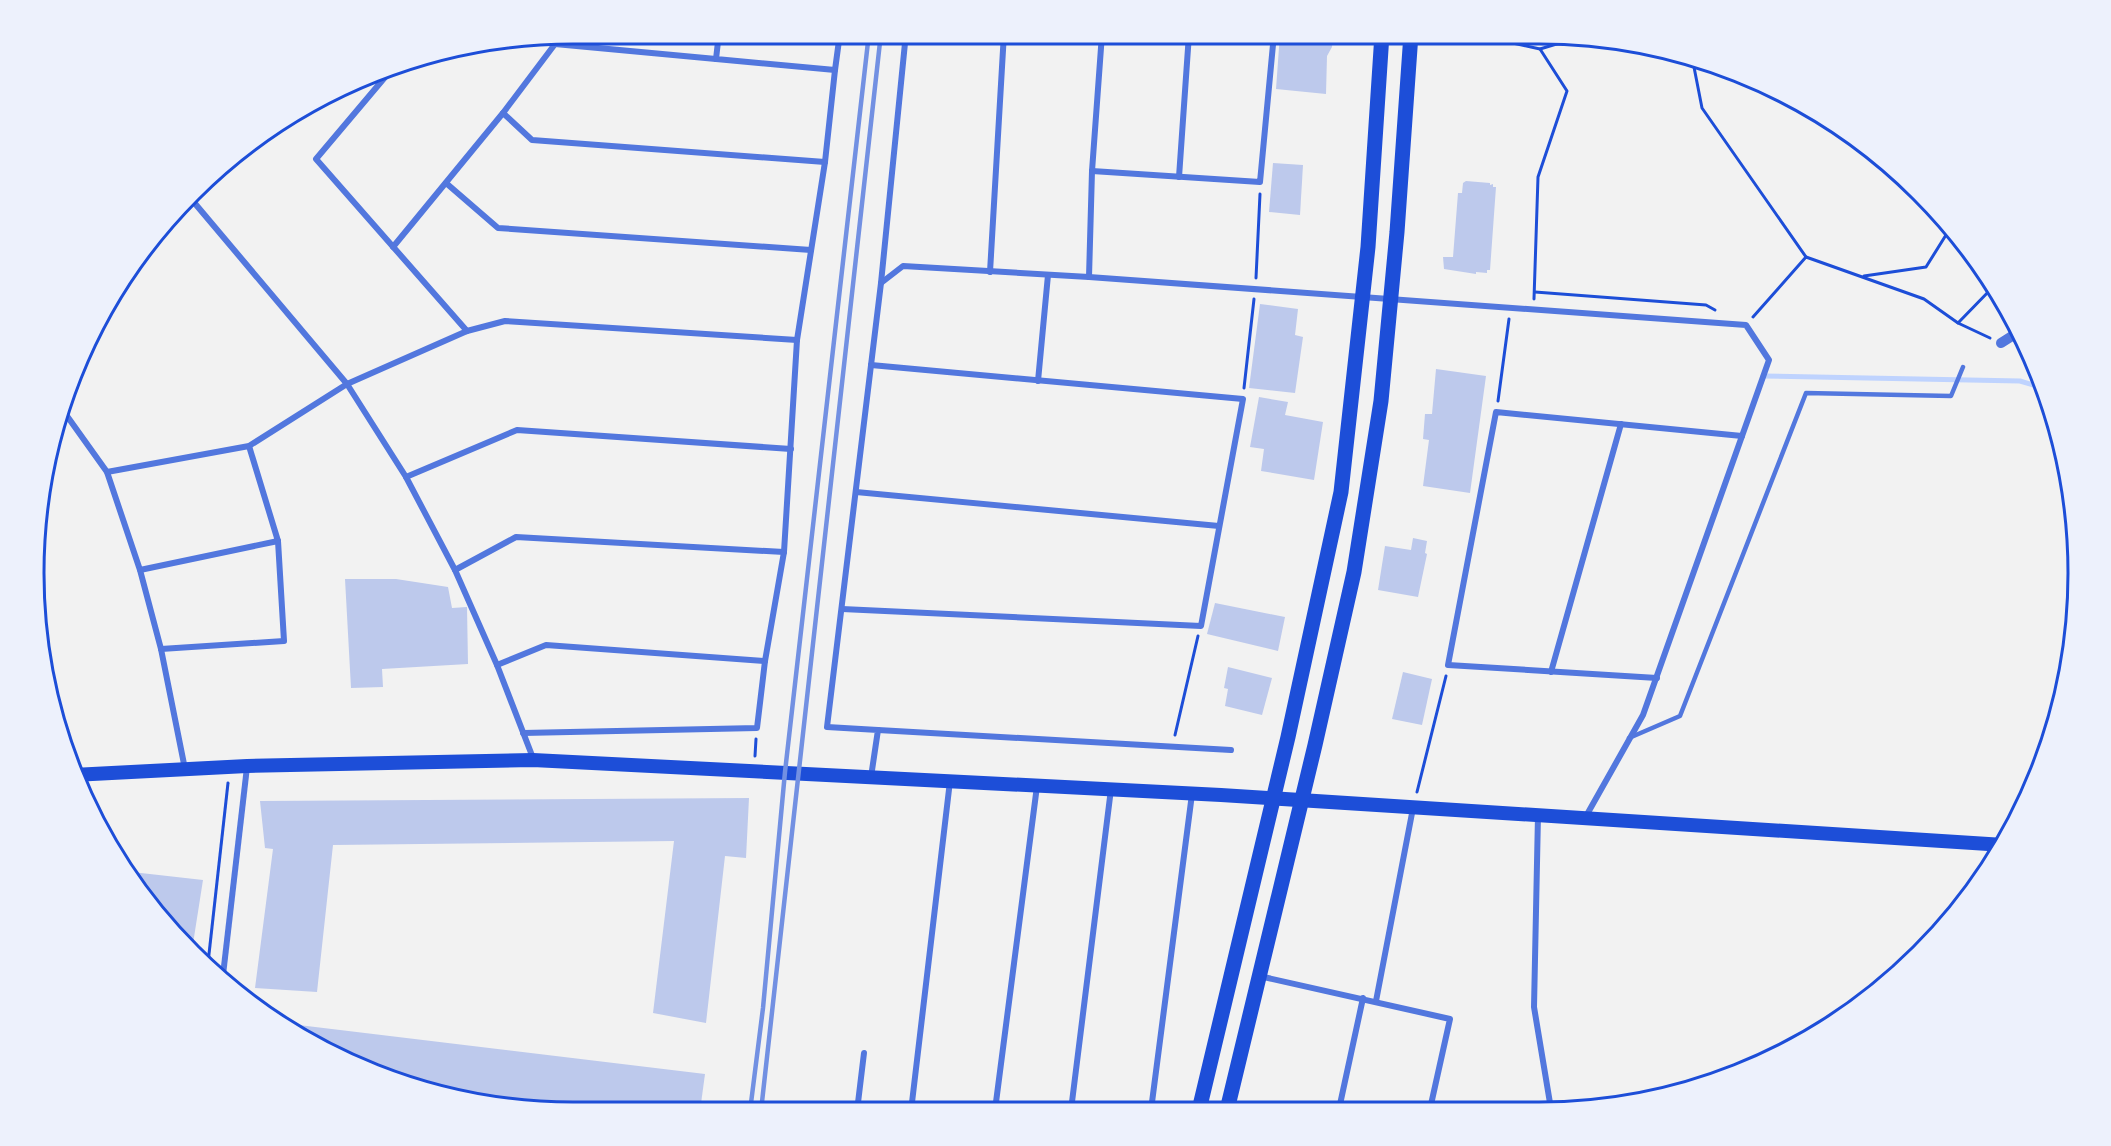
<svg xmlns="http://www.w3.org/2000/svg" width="2111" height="1146" font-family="'PT Sans Narrow',sans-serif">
	<rect width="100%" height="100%" fill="#f2f2f2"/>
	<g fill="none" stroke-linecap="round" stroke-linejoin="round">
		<path stroke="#bfd3fe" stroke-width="5" d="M1763 376 2020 381 2043 388"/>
	</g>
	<g fill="#bdc9ec">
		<path d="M1280 34H1333L1332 47 1327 56 1326 94 1276 89Z"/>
		<path d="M1273 163 1303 165 1300 215 1269 212Z"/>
		<path d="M1466 181 1490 183V185L1493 184V187H1496L1490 270H1487V273L1476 272V274L1444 269 1443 257H1453L1458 193H1462L1463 183Z"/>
		<path d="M1260 304 1298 309 1295 335 1303 337 1295 393 1249 388Z"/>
		<path d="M1436 369 1486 376 1470 493 1423 486 1429 440 1423 439 1425 414H1432Z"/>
		<path d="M1259 397 1288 402 1285 415 1323 422 1314 480 1261 471 1264 449 1250 447Z"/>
		<path d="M1413 538 1427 541 1425 553 1427 554 1418 597 1378 590 1385 546 1411 550Z"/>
		<path d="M345 579H396L448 587 452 608 467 607 468 664 382 669 383 687 351 688Z"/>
		<path d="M1215 603 1285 617 1278 651 1207 634Z"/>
		<path d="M1228 667 1272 678 1262 715 1225 706 1228 689 1224 688Z"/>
		<path d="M1403 672 1432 679 1422 725 1392 719Z"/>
		<path d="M749 798 746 858 725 856 706 1023 653 1013 674 841 333 845 317 992 255 988 273 849 265 848 260 801Z"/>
		<path d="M132 872 203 880 192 950 167 929Z"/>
		<path d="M282 1023 705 1074 700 1111 577 1112 433 1094 303 1041Z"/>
	</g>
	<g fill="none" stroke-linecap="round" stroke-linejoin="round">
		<g stroke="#1d4ed8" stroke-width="3">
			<path d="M1472 34 1540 49 1583 36"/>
			<path d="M1649 47 1693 62 1723 70"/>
			<path d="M1693 62 1702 108 1806 257"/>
			<path d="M1864 276 1926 267 1951 227"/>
			<path d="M1256 278 1260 194"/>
			<path d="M1535 292 1706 305 1715 310"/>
			<path d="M1534 299 1538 177 1567 91 1540 49"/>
			<path d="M1753 317 1806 257 1924 299 1958 323"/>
			<path d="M1990 338 1958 323 1993 287"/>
			<path d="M1244 388 1254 299"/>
			<path d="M1498 401 1509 319"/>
			<path d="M1175 735 1198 636"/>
			<path d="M755 756 756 739"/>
			<path d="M1417 792 1446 676"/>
			<path d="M208 963 228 783"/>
		</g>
		<path stroke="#5277de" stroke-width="4.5" d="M1629 738 1680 716 1806 393 1951 396 1963 367"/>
		<g stroke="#5277de" stroke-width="6">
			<path d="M547 37 555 44 716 59"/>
			<path d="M397 63 316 159 467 331"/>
			<path d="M835 70 840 33"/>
			<path d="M503 113 532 140 825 162"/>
			<path d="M1092 171 1260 182 1274 34"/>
			<path d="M1179 177 1189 34"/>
			<path d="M446 183 498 228 811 250"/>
			<path d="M192 200 347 384 406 477 455 570 497 665 533 758"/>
			<path d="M393 247 503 113 555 44"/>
			<path d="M990 272 1004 33"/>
			<path d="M1089 277 1092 171 1102 34"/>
			<path d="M881 283 906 33"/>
			<path d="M1038 381 1048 275"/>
			<path d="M62 409 107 472 140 570 161 649 185 769"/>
			<path d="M107 472 249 446 347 384 467 331 505 321 797 340"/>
			<path d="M406 477 517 430 791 449"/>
			<path d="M856 492 1219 526"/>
			<path d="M140 570 278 541 249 446"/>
			<path d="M455 570 516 537 784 552"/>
			<path d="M842 609 1201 626 1243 399 871 365"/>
			<path d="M161 649 284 641 278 541"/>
			<path d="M497 665 546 645 765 661"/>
			<path d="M1551 672 1621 424"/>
			<path d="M1657 678 1448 665 1496 412 1742 436"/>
			<path d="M878 730 1231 750"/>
			<path d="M523 733 757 728 765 661 784 552 797 340 825 162 835 70 716 59 719 33"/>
			<path d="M871 777 878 730 827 727 881 283 903 266 1089 277 1746 325 1769 360 1643 715 1585 818"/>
			<path d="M1538 815 1534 1007 1551 1109"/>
			<path d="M223 975 247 767"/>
			<path d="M1259 976 1450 1019 1430 1109"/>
			<path d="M1376 1001 1413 808"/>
			<path d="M1339 1109 1363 998"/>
			<path d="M995 1110 1037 786"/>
			<path d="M1071 1110 1111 789"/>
			<path d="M1151 1110 1192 794"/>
			<path d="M857 1111 864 1053"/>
			<path d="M911 1111 950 781"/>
		</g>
		<path stroke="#5277de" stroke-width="10" d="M2001 343 2020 331"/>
		<path stroke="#1d4ed8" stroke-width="14" d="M73 775 247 766 533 760 1221 795 2004 845"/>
		<g stroke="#1d4ed8" stroke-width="15">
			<path d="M1199 1110 1288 737 1341 492 1368 247 1382 34"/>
			<path d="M1227 1110 1315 745 1354 572 1381 401 1397 232 1411 34"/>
		</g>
		<g stroke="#7290e2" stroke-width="4.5">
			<path d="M750 1111 763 1008 785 772 869 33"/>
			<path d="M761 1111 881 33"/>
		</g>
	</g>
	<path d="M0 0H2111V1146H0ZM573 44H1539A529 529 0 0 1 2068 573V573A529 529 0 0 1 1539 1102H573A529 529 0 0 1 44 573V573A529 529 0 0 1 573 44Z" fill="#edf1fc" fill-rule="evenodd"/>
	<path fill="none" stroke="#1d4ed8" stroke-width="3" d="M573 44H1539A529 529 0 0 1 2068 573V573A529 529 0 0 1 1539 1102H573A529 529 0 0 1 44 573V573A529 529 0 0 1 573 44Z"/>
</svg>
